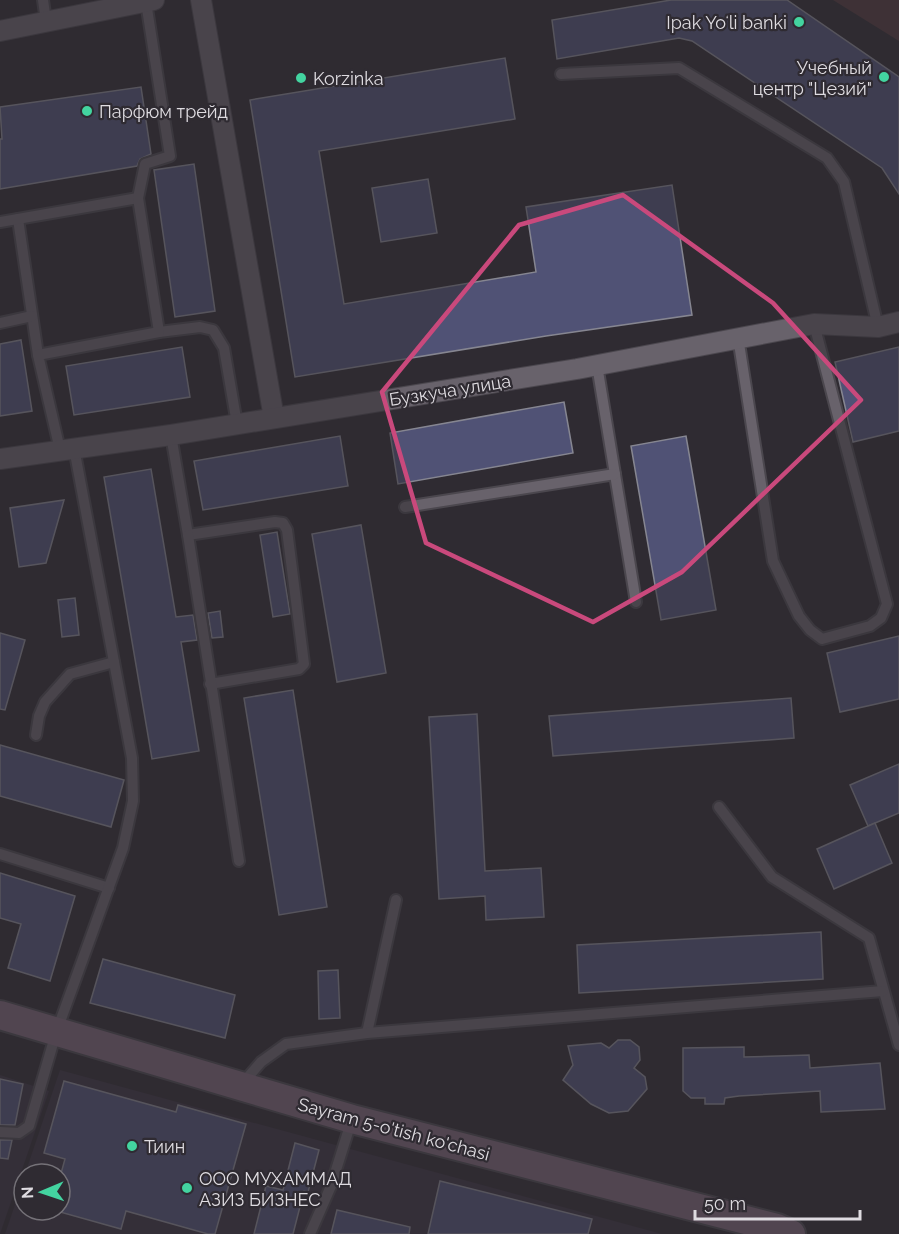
<svg xmlns="http://www.w3.org/2000/svg" width="899" height="1234" font-family="Raleway,sans-serif">
<style>
.built{fill:#3b3340}
.green{fill:#51393c}
.building{fill:#505275;stroke:#868691;stroke-width:1.5}
.lines{fill:none;stroke-linecap:round;stroke-linejoin:round}
.lane-casing{stroke:#4b474e;stroke-width:14}
.street-casing{stroke:#4b474e;stroke-width:22}
.secondary-casing{stroke:#4b474e;stroke-width:32}
.lane{stroke:#68626b;stroke-width:10}
.street{stroke:#68626b;stroke-width:20}
.secondary{stroke:#7b6477;stroke-width:28}
.marked{fill:none;stroke:#c9497c;stroke-width:4.5;stroke-linejoin:round}
.poi-dot{fill:#43d4a0;stroke:#2f2b32;stroke-width:2}
.labels{text-anchor:middle;dominant-baseline:central;stroke-width:4.5;stroke-linejoin:round;paint-order:stroke}
.poi-label{font-size:18px;fill:#dfdce1;stroke:#2f2b32;text-anchor:start}
.street-label{font-size:18px;fill:#dfdce1;stroke:#2f2b32}
</style>
<rect width="100%" height="100%" fill="#2f2b32"/>
<!-- built -->
<g class="built">
<polygon points="60,1070 662,1234 5,1234 24,1178 24,1210 60,1210 60,1174 25,1174"/>
<polygon points="0,1075 49,1091 0,1234"/>
</g>
<!-- green -->
<polygon class="green" points="833,0 899,0 899,41"/>
<!-- building -->
<g class="building">
<polygon points="671,0 787,0 899,77 899,194 882,168 692,41 679,38 557,59 552,20"/>
<polygon points="505,58 515,119 319,151 344,304 536,272 526,207 672,185 692,315 546,336 295,377 250,100"/>
<polygon points="141,87 151,154 140,159 137,166 0,189 0,139 2,139 0,107"/>
<polygon points="194,164 215,311 175,317 154,170"/>
<polygon points="428,179 437,233 381,242 372,188"/>
<polygon points="21,340 32,411 0,416 0,344"/>
<polygon points="182,347 190,397 74,415 66,366"/>
<polygon points="899,347 899,431 853,442 835,362"/>
<polygon points="564,402 573,453 398,484 390,433"/>
<polygon points="340,436 348,486 203,510 194,461"/>
<polygon points="686,436 716,610 661,620 631,446"/>
<polygon points="151,469 176,617 193,615 197,640 181,642 199,751 152,759 104,477"/>
<polygon points="64,500 46,563 19,567 10,508"/>
<polygon points="361,525 386,673 337,682 312,534"/>
<polygon points="277,532 290,614 273,617 260,535"/>
<polygon points="75,598 79,635 62,637 58,600"/>
<polygon points="220,611 223,637 212,638 208,613"/>
<polygon points="0,633 25,640 5,710 0,709"/>
<polygon points="899,636 899,699 840,712 827,653"/>
<polygon points="293,690 327,907 279,915 244,698"/>
<polygon points="791,698 794,738 553,756 549,716"/>
<polygon points="477,714 485,871 541,868 544,917 486,920 485,896 439,899 429,717"/>
<polygon points="0,745 124,780 111,827 0,796"/>
<polygon points="899,764 899,813 868,826 850,785"/>
<polygon points="875,823 892,863 834,889 817,849"/>
<polygon points="0,873 75,896 50,981 8,968 21,924 0,918"/>
<polygon points="821,932 823,979 579,993 577,945"/>
<polygon points="103,959 235,995 225,1038 90,1003"/>
<polygon points="338,970 340,1018 319,1019 318,971"/>
<polygon points="618,1040 630,1040 639,1047 640,1060 634,1068 645,1077 647,1089 628,1111 609,1113 591,1104 563,1080 573,1065 568,1046 601,1043 609,1048"/>
<polygon points="744,1047 744,1057 809,1055 810,1068 880,1063 885,1109 821,1112 820,1091 739,1096 725,1098 724,1104 705,1104 705,1098 691,1098 683,1091 683,1048"/>
<polygon points="0,1079 23,1084 15,1125 0,1125"/>
<polygon points="64,1081 176,1112 178,1105 246,1124 215,1234 208,1234 126,1211 121,1229 60,1212 60,1177 65,1159 44,1153"/>
<polygon points="0,1140 12,1140 8,1159 0,1158"/>
<polygon points="295,1143 319,1150 308,1192 304,1191 293,1234 254,1234 266,1186 283,1190"/>
<polygon points="440,1181 592,1219 588,1234 428,1234"/>
<polygon points="337,1210 410,1227 409,1234 331,1234"/>
</g>
<g class="lines">
<defs>
<g id="lane">
<polyline points="43,0 46,21"/>
<polyline points="561,74 679,68 827,158 844,182 878,327"/>
<polyline points="18,219 38,355"/>
<polyline points="0,222 138,198"/>
<polyline points="0,323 32,316"/>
<polyline points="159,332 200,327 213,330 224,348 237,424"/>
<polyline points="738,337 773,561 799,616 810,630 822,639 870,626 881,618 887,604 814,324"/>
<polyline points="597,365 636,602"/>
<polyline points="171,435 188,535 275,522 283,523 287,530 304,664 299,669 210,684"/>
<polyline points="60,450 38,355 159,332 138,198 145,164 170,156 146,2"/>
<polyline points="405,507 615,474"/>
<polyline points="188,535 239,861"/>
<polyline points="36,735 39,716 45,702 70,674 114,662"/>
<polyline points="719,807 772,877 869,938 899,1045"/>
<polyline points="0,854 109,888"/>
<polyline points="367,1033 396,900"/>
<polyline points="242,1084 261,1062 286,1044 367,1033 883,991"/>
<polyline points="0,1132 19,1133 29,1126 56,1033 123,848 133,801 132,758 74,448"/>
<polyline points="310,1234 331,1186 352,1119"/>
</g>
<g id="street">
<polyline points="201,0 274,418"/>
<polyline points="0,31 154,0"/>
<polyline points="0,459 171,435 577,369 814,324 878,327 899,322"/>
</g>
<polyline id="secondary" points="0,1015 352,1119 777,1228 791,1234"/>
</defs>
<!-- lane casing -->
<use href="#lane" class="lane-casing"/>
<!-- street casing -->
<use href="#street" class="street-casing"/>
<!-- secondary casing -->
<use href="#secondary" class="secondary-casing"/>
<!-- lane -->
<use href="#lane" class="lane"/>
<!-- street -->
<use href="#street" class="street"/>
<!-- secondary -->
<use href="#secondary" class="secondary"/>
</g>
<!-- marked area -->
<path d="M0 0H899V1234H0ZM623 195 773 303 861 400 682 572 593 622 426 543 382 392 519 225Z" fill="#2f2b32" fill-opacity=".55" fill-rule="evenodd"/>
<path class="marked" d="M623 195 773 303 861 400 682 572 593 622 426 543 382 392 519 225Z"/>
<!-- markers -->
<g class="poi-dot">
<circle cx="799" cy="22" r="6"/>
<circle cx="884" cy="77" r="6"/>
<circle cx="301" cy="78" r="6"/>
<circle cx="87" cy="111" r="6"/>
<circle cx="132" cy="1146" r="6"/>
<circle cx="187" cy="1188" r="6"/>
</g>
<g class="labels">
<!-- poi labels -->
<g class="poi-label">
<text x="787" y="22" text-anchor="end">Ipak Yoʻli banki</text>
<text x="872" y="67" text-anchor="end">Учебный<tspan x="872" dy="21">центр "Цезий"</tspan></text>
<text x="313" y="78">Korzinka</text>
<text x="99" y="111">Парфюм трейд</text>
<text x="144" y="1146">Тиин</text>
<text x="199" y="1178">ООО МУХАММАД<tspan x="199" dy="21">АЗИЗ БИЗНЕС</tspan></text>
</g>
<!-- street labels -->
<g class="street-label">
<text transform="translate(450 390) rotate(-9)">Бузкуча улица</text>
<text transform="translate(394 1129) rotate(15)">Sayram 5-o'tish ko'chasi</text>
</g>
</g>
<!-- north arrow -->
<g transform="translate(42 1192) rotate(268)"><circle r="28" fill="#2f2b32" stroke="#757278" stroke-width="1.5"/>
<path d="M0-4.5L10 22L0 15L-10 22Z" fill="#43d4a0"/>
<text y="-9" font-size="16" font-weight="bold" text-anchor="middle" fill="#dfdce1">N</text>
</g>
<!-- scale -->
<path d="M695 1210v9h165v-9" fill="none" stroke="#dfdce1" stroke-width="3"/>
<text x="704" y="1210" font-size="18" fill="#dfdce1" stroke="#2f2b32" stroke-width="4.5" paint-order="stroke">50 m</text>
</svg>
